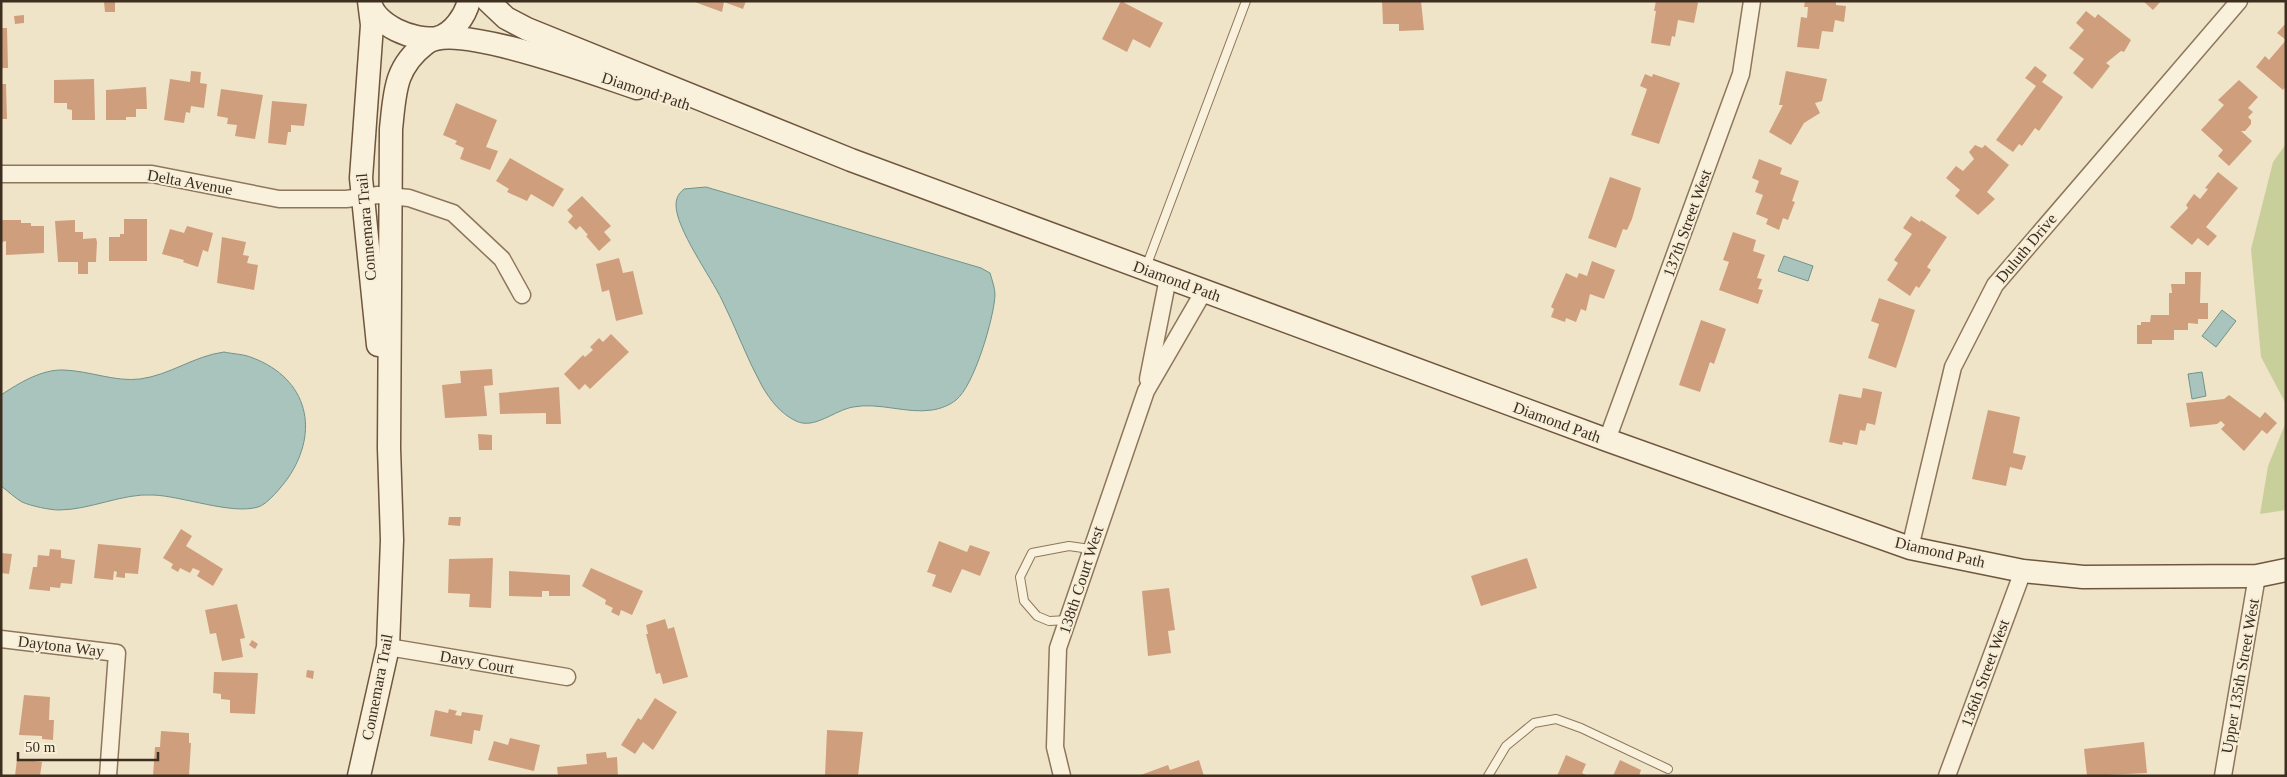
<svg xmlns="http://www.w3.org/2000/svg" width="2287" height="777" font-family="'Times New Roman',serif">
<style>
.green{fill:#c9cf9b}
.water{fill:#a9c4bc;stroke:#6f938a}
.building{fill:#cf9f7d}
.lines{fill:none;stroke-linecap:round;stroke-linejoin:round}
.lane-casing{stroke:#8d765c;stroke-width:10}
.street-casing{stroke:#8d765c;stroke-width:19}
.secondary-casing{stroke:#6f573f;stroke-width:25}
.lane{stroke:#faf1dc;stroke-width:8}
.street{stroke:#faf1dc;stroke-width:16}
.secondary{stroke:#faf1dc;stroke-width:22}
.labels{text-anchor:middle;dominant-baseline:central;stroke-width:4;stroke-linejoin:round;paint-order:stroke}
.street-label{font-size:16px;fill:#3d2e20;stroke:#f7eed8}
</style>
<rect width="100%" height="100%" fill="#f0e4c8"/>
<!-- green -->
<g class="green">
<polygon points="2286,144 2286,404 2261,357 2251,249 2273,162"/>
<polygon points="2286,422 2286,510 2260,514 2268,466"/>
</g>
<!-- water -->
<g class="water">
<path d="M706 187 981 268 990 273C992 280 995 288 995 295 994 318 974 386 956 400 950 405 940 409 932 410 907 414 879 402 853 407 835 410 814 430 796 421 781 414 770 400 762 386 747 359 736 328 722 300 711 277 676 229 676 205 676 198 679 193 684 189Z"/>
<polygon points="1784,256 1813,266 1808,281 1778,271"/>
<polygon points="2222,310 2236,321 2216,347 2202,336"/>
<path d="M224 352C233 354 244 354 253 358 308 379 320 431 288 478 283 485 267 505 258 507 232 515 182 496 153 495 123 493 90 510 59 510 50 510 31 506 22 502 15 498 8 491 1 486V395C19 383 42 369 64 370 90 371 115 382 140 379 170 375 194 356 224 352Z"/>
<polygon points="2202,372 2206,396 2192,399 2188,374"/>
</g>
<!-- building -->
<g class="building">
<polygon points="692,1 746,1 743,9 724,2 722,12"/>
<polygon points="1121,1 1163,23 1150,48 1133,39 1127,52 1102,39"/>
<polygon points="1382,1 1421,1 1424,30 1399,31 1399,24 1383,24"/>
<polygon points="1656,1 1695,1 1698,3 1694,23 1678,20 1675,37 1672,36 1670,46 1651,43 1656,11 1654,11"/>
<polygon points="1805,1 1836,1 1836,5 1846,6 1844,22 1835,20 1833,32 1822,31 1819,49 1797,47 1801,17 1807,18 1808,7 1804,7"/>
<polygon points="2143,1 2161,1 2153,10"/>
<polygon points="104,2 115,2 115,12 105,12"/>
<polygon points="2086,11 2095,18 2098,14 2131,40 2124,52 2121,51 2106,63 2110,66 2092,89 2073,73 2084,59 2069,48 2084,30 2076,23"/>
<polygon points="24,15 24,23 15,24 14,16"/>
<polygon points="2286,23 2286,86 2283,90 2256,67 2265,56 2269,60 2286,40 2277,33"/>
<polygon points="1,28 7,28 8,68 1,68"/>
<polygon points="2035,66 2047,75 2042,82 2063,97 2039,131 2035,128 2022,146 2019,144 2013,152 1996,140 2036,86 2025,78"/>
<polygon points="191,71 201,72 200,83 207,84 204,108 191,106 190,113 186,112 184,123 164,120 170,79 190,82"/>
<polygon points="1786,71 1827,79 1822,101 1815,103 1820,113 1804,123 1791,145 1769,132 1783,105 1779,105"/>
<polygon points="1645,74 1652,77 1653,74 1680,83 1659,144 1631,135 1647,89 1640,86"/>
<polygon points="94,79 95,120 72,120 72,110 67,109 67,103 54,103 54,80"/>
<polygon points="2239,80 2258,97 2248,108 2253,112 2248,117 2251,120 2251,124 2245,131 2241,131 2252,141 2229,166 2218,156 2223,150 2201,130 2224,105 2218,100"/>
<polygon points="1,84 6,84 7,119 1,119"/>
<polygon points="146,87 147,109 136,109 136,117 126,117 126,120 106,120 106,90"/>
<polygon points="221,89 263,95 255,139 235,136 237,125 227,124 228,118 217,116"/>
<polygon points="272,101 307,104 304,126 291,125 291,132 288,132 286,145 268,143"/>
<polygon points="456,103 497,120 486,147 498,151 490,170 460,159 464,148 455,144 457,141 443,135"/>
<polygon points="1975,145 1982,148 1985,145 2009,165 1987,192 1995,199 1978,215 1955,196 1960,190 1946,178 1956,166 1963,171 1974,159 1969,152"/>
<polygon points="510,158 564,189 553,207 531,194 527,201 507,192 509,189 496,181"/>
<polygon points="1759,159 1782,168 1780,174 1799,181 1792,201 1795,202 1788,220 1783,218 1779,230 1766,224 1768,219 1756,214 1763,195 1755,192 1759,181 1752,178"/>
<polygon points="2218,172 2238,188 2206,227 2217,236 2208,246 2198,238 2192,245 2170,227 2188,208 2186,205 2194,194 2200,199 2208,189 2205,188"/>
<polygon points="1610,177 1641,188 1632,219 1627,230 1623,229 1616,248 1588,238"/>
<polygon points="582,196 611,226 604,232 611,240 599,251 586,236 588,235 580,226 576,230 568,222 573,216 567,210"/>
<polygon points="1911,216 1920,222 1921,220 1947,237 1927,267 1931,270 1919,288 1916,286 1910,296 1887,280 1898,263 1894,260 1912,234 1903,228"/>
<polygon points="124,219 147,219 147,261 109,261 109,237 120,237 120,234 124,234"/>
<polygon points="2,220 21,220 21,223 31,223 31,226 44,226 44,253 6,255 6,241 2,242"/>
<polygon points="75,220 75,232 83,232 83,239 96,238 97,242 96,262 88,262 88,274 78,274 78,262 58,262 55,221"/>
<polygon points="187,226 213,233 208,252 203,250 198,267 183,262 184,260 162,254 170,229 184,233"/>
<polygon points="1733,232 1756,240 1753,251 1765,255 1757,278 1762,279 1758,289 1763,290 1758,304 1719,290 1729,262 1723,260"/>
<polygon points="222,237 246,242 243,255 249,256 247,263 258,265 254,290 217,283"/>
<polygon points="619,258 623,273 633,271 643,314 616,321 609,290 602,292 596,264"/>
<polygon points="1592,261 1615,270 1604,299 1590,294 1586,311 1581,309 1576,322 1566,318 1565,322 1551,317 1554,309 1551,307 1566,273 1577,278 1579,273 1587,276"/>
<polygon points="2185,272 2201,272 2200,303 2208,303 2208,319 2198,319 2198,324 2188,323 2188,330 2174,330 2174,340 2152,340 2152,344 2137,344 2137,325 2141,325 2141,322 2150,322 2151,315 2169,315 2169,293 2172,293 2171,284 2185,284"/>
<polygon points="1879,298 1915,310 1896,368 1868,358 1879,324 1871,321"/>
<polygon points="1701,320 1726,329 1714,364 1710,362 1700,392 1679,385"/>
<polygon points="611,334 629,352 590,389 585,384 579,390 564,374 583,355 585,357 593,350 590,347 599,338 603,342"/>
<polygon points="492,369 493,385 484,386 487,416 445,418 442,385 461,383 460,371"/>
<polygon points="559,387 561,424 546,424 546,413 500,414 499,393"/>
<polygon points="1863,388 1882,392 1875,425 1867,423 1865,431 1860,430 1857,445 1843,442 1842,445 1829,442 1839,394 1861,398"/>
<polygon points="2229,395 2260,418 2265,412 2277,423 2267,434 2262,430 2244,451 2221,429 2225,425 2221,421 2217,424 2190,427 2186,403 2224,399"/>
<polygon points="1988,410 2020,417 2013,453 2026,456 2022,470 2010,467 2006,486 1972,479"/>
<polygon points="478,434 492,435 492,450 479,450"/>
<polygon points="449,517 461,517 460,526 448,525"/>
<polygon points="181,529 192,536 186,546 223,569 213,586 197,576 200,571 193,568 190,573 180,568 178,572 171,568 173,564 163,558"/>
<polygon points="939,541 967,552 970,545 990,552 980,576 962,569 951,593 932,586 936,575 927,572"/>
<polygon points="98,544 141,548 138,574 125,573 125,578 116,577 117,572 114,571 113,580 94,578"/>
<polygon points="50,549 61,550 61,558 75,560 72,584 61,583 60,588 50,587 50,591 29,589 33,567 37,567 38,555 49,556"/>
<polygon points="1,553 12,554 9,574 1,573"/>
<polygon points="493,558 491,608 469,607 470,594 448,593 449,559"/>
<polygon points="1527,558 1537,588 1481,606 1471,576"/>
<polygon points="591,568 643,591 632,615 621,610 619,616 611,612 613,608 605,604 606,600 582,586"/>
<polygon points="509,571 570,575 570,596 549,596 549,591 542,591 542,597 509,596"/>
<polygon points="1169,588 1175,630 1168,631 1171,653 1148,656 1142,591"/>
<polygon points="237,604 245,638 240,639 243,657 222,661 216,633 210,634 205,610"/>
<polygon points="665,619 668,629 674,627 688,677 663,684 660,673 656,674 646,634 648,634 646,625"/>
<polygon points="252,640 258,644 255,649 249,645"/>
<polygon points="307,670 314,671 313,679 306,677"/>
<polygon points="214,672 258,673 255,714 230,713 230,700 221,699 221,694 213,693"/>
<polygon points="24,695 50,697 49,720 54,720 53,740 42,739 42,736 19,735"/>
<polygon points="655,698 677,712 653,750 643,742 635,754 621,745 638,718 641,720"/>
<polygon points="449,709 457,711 455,715 461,716 462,712 483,715 480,731 474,730 472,744 430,736 435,710 448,713"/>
<polygon points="827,730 863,732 858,776 825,776"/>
<polygon points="161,731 189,733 189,743 191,743 189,776 153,776 155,747 160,747"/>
<polygon points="510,738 540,745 534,771 488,760 494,741 508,745"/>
<polygon points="2144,742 2147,773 2087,776 2084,749"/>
<polygon points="606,752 607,758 617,757 618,776 558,776 557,767 587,764 586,754"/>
<polygon points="1566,755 1586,764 1582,773 1588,776 1557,776"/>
<polygon points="17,759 42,762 40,776 15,776"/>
<polygon points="1199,760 1204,776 1138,776 1168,765 1170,770"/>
<polygon points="1620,760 1641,770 1639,776 1613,776"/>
</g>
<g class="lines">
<defs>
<g id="lane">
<polyline points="1146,267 1246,1"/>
<polyline points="1068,620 1049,621 1037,616 1024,601 1020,577 1032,553 1069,546 1090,549"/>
<polyline points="1488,776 1506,746 1534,723 1556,719 1581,728 1668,769"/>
</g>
<g id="street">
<polyline points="1,174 152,174 279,199 346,199 378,195 409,198 453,213 502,259 522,295"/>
<polyline points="1148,379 1168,278"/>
<polyline points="1607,440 1741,74 1752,1"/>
<polyline points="1910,548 1953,367 1995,285 2239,1"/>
<polyline points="1,639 117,653 108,776"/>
<polyline points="388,647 567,677"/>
<polyline points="1062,776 1055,747 1058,648 1146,391 1204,291"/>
<polyline points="1947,776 2023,571"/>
<polyline points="2223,776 2257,576"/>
</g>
<g id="secondary">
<polyline points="369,1 372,25 361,178 378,345"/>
<path d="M370 1C373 25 415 42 437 38 453 34 465 16 469 1"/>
<polyline points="488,1 506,18 527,29 851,160 1607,440 1910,548 2023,571 2083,577 2257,576 2286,570"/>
<path d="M359 776 388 647 392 540 389 448 391 129C395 93 394 68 425 44 454 20 600 76 637 88"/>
</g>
</defs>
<!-- lane casing -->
<use href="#lane" class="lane-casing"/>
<!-- street casing -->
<use href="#street" class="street-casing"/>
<!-- secondary casing -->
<use href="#secondary" class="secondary-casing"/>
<!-- lane -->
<use href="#lane" class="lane"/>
<!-- street -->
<use href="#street" class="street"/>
<!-- secondary -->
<use href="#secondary" class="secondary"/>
</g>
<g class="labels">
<!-- street labels -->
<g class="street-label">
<text transform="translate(646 91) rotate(18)">Diamond Path</text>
<text transform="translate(190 182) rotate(10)">Delta Avenue</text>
<text transform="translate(1687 223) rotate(-70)">137th Street West</text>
<text transform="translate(366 227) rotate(-95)">Connemara Trail</text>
<text transform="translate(2026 248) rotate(-50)">Duluth Drive</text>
<text transform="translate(1177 281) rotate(20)">Diamond Path</text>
<text transform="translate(1557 422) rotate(20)">Diamond Path</text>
<text transform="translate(1940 552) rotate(13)">Diamond Path</text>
<text transform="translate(1081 580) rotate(-72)">138th Court West</text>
<text transform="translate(61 646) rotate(7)">Daytona Way</text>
<text transform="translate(477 662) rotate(10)">Davy Court</text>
<text transform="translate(1985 673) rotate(-70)">136th Street West</text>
<text transform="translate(2240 676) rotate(-80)">Upper 135th Street West</text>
<text transform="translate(377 687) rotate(-79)">Connemara Trail</text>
</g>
</g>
<!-- border -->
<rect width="2287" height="777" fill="none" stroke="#3d2e20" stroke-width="5"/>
<!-- scale -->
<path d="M18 752v8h140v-8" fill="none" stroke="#3d2e20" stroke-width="2.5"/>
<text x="25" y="752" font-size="15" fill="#3d2e20" stroke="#f7eed8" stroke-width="4" paint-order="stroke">50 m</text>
</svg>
